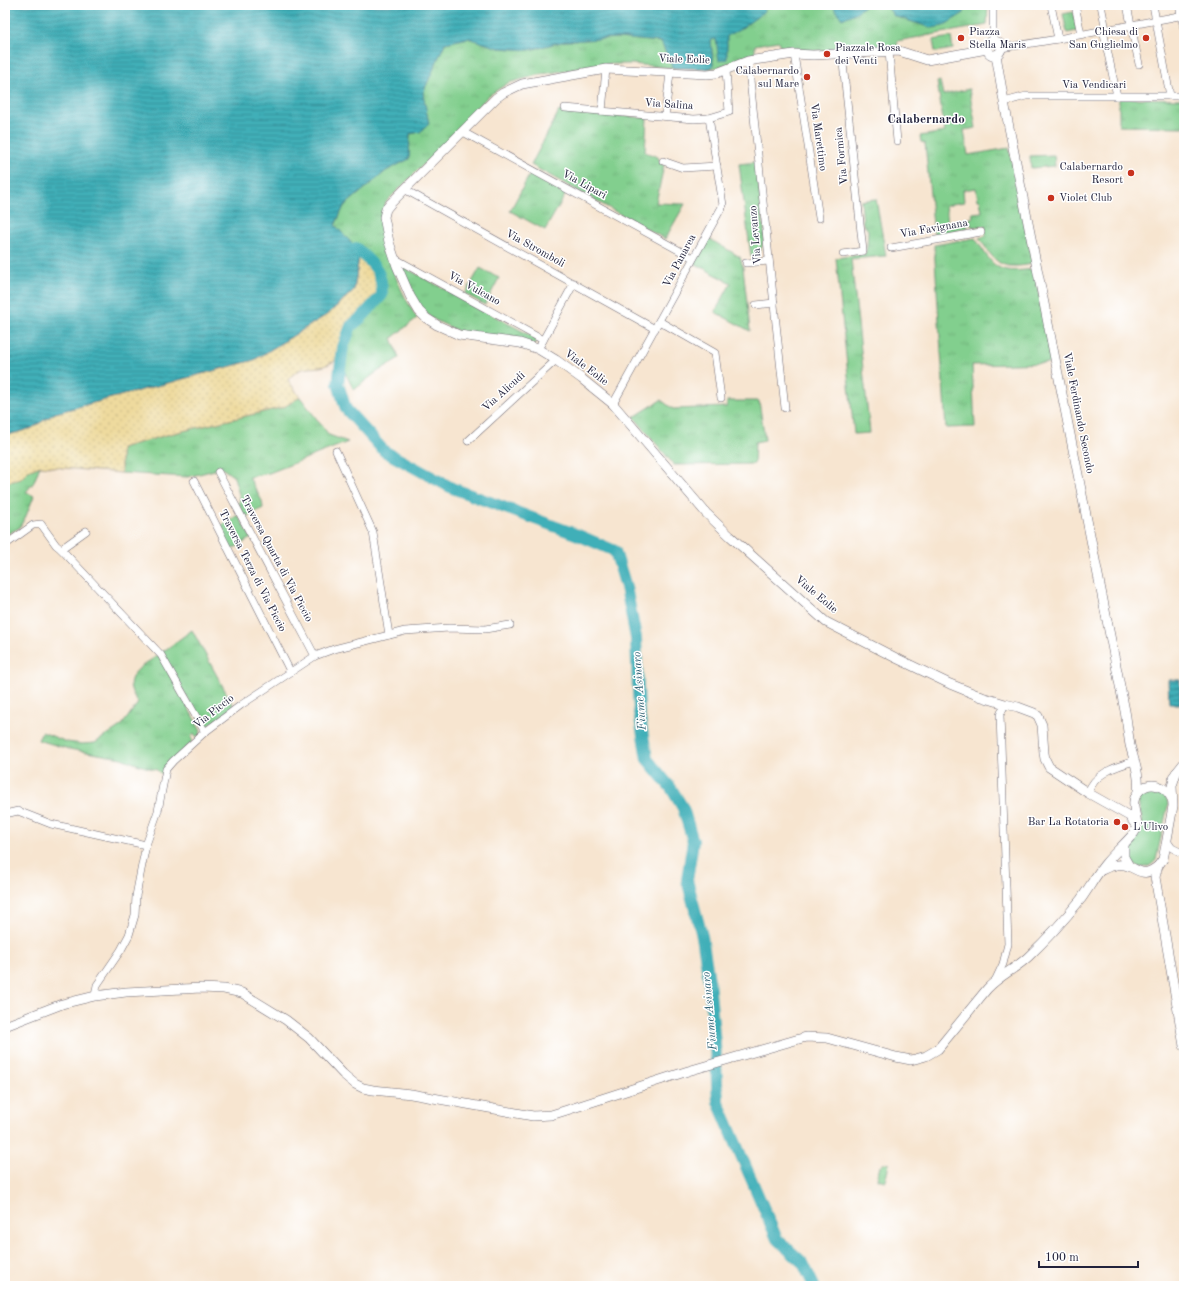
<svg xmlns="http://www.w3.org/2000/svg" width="1189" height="1291" font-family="'Old Standard TT',serif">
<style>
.grass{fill:url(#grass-tufts);stroke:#527864}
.sand{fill:url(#sand-dots);stroke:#887e6c}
.green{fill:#82cf8e;stroke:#527864}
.water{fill:url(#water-rules);stroke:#30687a}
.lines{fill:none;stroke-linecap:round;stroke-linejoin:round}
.river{stroke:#3fafb8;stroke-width:12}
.minor-casing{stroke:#6d666f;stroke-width:8}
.tertiary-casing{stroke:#6d666f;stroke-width:10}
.minor{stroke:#fff;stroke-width:7}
.tertiary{stroke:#fff;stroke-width:9}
.poi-dot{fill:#c8321e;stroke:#fff;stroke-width:1.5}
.labels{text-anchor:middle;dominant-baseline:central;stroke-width:3;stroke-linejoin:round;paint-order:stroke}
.poi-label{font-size:11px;fill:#22223b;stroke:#fff;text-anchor:start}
.street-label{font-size:11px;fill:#22223b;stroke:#fff}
.water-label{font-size:12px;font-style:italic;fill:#2f6173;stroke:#fff}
.quarter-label{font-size:13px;font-weight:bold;fill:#22223b;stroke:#fff}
</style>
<defs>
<pattern id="grass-tufts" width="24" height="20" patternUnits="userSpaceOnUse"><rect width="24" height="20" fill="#82cf8e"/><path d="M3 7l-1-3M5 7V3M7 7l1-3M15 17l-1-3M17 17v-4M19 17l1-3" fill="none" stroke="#70b17b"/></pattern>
<pattern id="sand-dots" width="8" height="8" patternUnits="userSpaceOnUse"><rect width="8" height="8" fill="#eeda9e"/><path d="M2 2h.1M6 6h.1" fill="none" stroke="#ccbb89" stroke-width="1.8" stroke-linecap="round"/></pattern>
<pattern id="water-rules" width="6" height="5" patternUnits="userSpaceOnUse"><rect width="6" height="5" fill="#3fafb8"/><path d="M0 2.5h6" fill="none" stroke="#348e97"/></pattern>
</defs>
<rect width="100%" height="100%" fill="#fff"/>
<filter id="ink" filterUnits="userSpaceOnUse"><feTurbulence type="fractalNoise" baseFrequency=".025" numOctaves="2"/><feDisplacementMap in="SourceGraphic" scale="8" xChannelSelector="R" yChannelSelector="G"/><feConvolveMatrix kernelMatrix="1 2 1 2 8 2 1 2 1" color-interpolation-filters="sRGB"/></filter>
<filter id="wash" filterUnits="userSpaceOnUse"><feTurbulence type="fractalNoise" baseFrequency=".012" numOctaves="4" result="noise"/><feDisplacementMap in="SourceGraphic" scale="16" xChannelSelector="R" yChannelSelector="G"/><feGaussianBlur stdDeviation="0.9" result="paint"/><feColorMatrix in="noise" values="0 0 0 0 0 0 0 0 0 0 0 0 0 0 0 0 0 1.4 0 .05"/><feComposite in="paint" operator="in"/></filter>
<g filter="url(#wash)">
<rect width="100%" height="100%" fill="#f7e5d0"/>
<!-- grass -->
<g class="grass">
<path d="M762 5H832L837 10 864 7V5H886L894 16 932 28 964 13 966 5H988L987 25 897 41 898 46 832 51 802 50 780 46 778 41 755 45V53L719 67 708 69 713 65 711 40C734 37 747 23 765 11Z"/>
<polygon points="1073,12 1077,31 1067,33 1063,14"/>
<path d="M468 38 499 48 529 50 565 41 618 38 661 42 673 68 632 64H608L542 74 508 83 488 96 437 151 387 201C381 209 383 215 383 225 386 259 399 289 417 318L392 338 399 358 374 374 354 390 338 359 342 337 352 320 371 305 379 290 378 280 373 270 359 257 356 248 335 226 344 206 386 171 409 159 410 134 420 132 429 124 422 93 445 43Z"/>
<path d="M940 81 943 95 969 89 976 128 964 130 968 155 1009 148 1033 264C999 270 997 264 979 238L986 236 985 226 972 227 969 218H973L972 213 982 212 980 200H978L976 188 963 190 964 202 946 205 948 224 966 222 968 228 934 235 925 143 921 142 920 136 945 132 937 82Z"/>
<polygon points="1119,98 1184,99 1184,127 1119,126"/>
<polygon points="559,111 647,118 645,152 658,157 661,164 664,165 656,203 685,204 665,239 531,165"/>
<path d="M756 162 765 235C763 245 762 253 751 257L739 164Z"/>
<polygon points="531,172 567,192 545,230 510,211"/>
<polygon points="876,199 886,256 851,259 870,433 854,434 836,258 865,254 867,247 868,230 863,224 861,201"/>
<polygon points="708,238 740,257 743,267 750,331 715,312 731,283 694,263"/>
<path d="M975 238C995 268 995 274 1034 269L1052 363 972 365 975 427 946 428 934 245Z"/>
<polygon points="400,265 535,338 537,342 534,344 462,333 431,318 418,304"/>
<polygon points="480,268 499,278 485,305 465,294"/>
<polygon points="300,397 329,435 348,442 269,473 249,477 262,501 263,508 244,518 239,504 240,498 234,477 222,468 188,477 121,473 121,448 170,434 284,407"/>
<polygon points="661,400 673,409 727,407 727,401 759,401 765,440 755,442 754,464 674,465 634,417"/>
<polygon points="40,466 34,482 26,492 34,496 26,516 19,528 5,535 5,483 21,479 28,471"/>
<polygon points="238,515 251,538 231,550 219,527"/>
<polygon points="192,630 234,707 207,727 203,725 161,653"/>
<path d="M159 655 201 731 200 734 197 737 194 734 191 737 193 741 163 772 161 774 157 770 142 766 121 758 69 749 38 740 42 732 67 742 82 744 95 743 122 725 138 703C136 699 132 694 131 689 126 673 148 662 159 655Z"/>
</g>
<!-- sand -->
<path class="sand" d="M359 257 373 270 378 280 379 290 371 305 352 320 346 329 342 337 338 359C333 362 326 366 320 367 305 369 299 366 288 380L300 397 284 407 170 434 121 448V473L40 466 28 471 21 479 5 483V436L32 428 55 413 254 360 328 314 354 290Z"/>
<!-- green -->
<g class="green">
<polygon points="951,37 953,49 935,52 933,40"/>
<polygon points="1054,155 1055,166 1031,168 1030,156"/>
<path d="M1153 790C1162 791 1168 796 1168 805L1156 860C1145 875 1124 865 1129 849 1131 840 1140 837 1142 828 1145 813 1127 796 1153 790Z"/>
<polygon points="883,1163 889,1164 885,1181 877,1179 880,1166"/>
</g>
<!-- water -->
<g class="water">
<polygon points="5,5 762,5 765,11 739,30 727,36 727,59 719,61 716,39 711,40 713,66 708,69 673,68 661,42 618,38 565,41 529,50 499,48 468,38 445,43 423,93 429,124 420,132 410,134 409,159 386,171 344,206 335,225 356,248 359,257 354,290 328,314 254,360 55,413 32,428 5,436"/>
<polygon points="832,5 864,5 865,6 855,13 842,19"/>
<polygon points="886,5 966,5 964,13 943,26 932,28 894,16"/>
<polygon points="1168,680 1180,680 1180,704 1169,704"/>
</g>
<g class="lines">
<!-- river -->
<path class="river" d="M356 248C374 266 382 269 382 295L362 317 351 326 343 347 338 384 346 409 384 451 452 488 578 535 615 551 626 587 636 638 639 712 647 759 671 788 683 808 693 841 687 880 702 936 709 981 715 1044 718 1102 777 1239 803 1263 814 1286"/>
</g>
</g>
<g filter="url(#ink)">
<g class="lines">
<defs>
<g id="minor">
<polyline points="993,5 993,41"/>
<polyline points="1051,5 1058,39"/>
<polyline points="1075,5 1081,34"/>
<polyline points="1101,5 1106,30"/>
<polyline points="1127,5 1139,64"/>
<polyline points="1153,5 1170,96"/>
<polyline points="1179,5 1184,29"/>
<polyline points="1103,30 1117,96"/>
<polyline points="1001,48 1058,39 1184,15"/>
<polyline points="889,52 897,141"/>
<polyline points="794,54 819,218"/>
<polyline points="842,54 863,251 843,254"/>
<polyline points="748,61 785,408"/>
<polyline points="1004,102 1026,96 1184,96"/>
<polyline points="565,108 694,119 709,118 729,112 726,70"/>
<polyline points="602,111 606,69"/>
<polyline points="665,116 670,73"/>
<polyline points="463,132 693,258"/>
<polyline points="663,161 683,168 717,166"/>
<polyline points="404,189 655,329"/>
<polyline points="891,248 981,232"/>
<polyline points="394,258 543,340"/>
<polyline points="746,263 769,261"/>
<polyline points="756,305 774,303"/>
<polyline points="659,321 715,353 721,398"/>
<polyline points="541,344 574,283"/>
<polyline points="613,404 723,205 709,118"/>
<polyline points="468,441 556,360"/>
<polyline points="336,451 373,532 389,635"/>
<polyline points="218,472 315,656"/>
<polyline points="194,481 290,671"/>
<polyline points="86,531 61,549 161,655 205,732"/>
<polyline points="5,545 33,525 41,524 56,545 61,549"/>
<path d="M1088 793C1094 773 1117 766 1135 761"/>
<polyline points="5,814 18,811 51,824 146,845"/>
<polyline points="1167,841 1172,848 1184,854"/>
<polyline points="995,981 1003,964 1008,944 1000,715 1005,704"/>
<polyline points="95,996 97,985 121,950 129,935 135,915 136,896 141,870 146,845 158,811 166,769 173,761 205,732 241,705 315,656 334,649 405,631 449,628 485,629 510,625"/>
</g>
<g id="tertiary">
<circle cx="994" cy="48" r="7"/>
<polyline points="987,49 927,60 899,51 813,55 794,54 748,61 717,73 707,74 606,69 522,84 503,93 496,98 391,203 386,209 384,217 389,242 397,266 410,296 419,311 426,318 437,325 459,335 520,343 538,349 556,360 582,379 613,404 706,513 730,536 826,622 896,658 950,684 982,697 1005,704 1018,707 1034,713 1038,716 1042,725 1044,753 1045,759 1049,767 1088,793 1129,816 1136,825"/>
<path d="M996 55 1004 102 1125 711C1127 722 1128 734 1130 745 1134 761 1140 775 1138 792"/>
<polyline points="1176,773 1172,786 1173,806 1166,845 1163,859 1158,866 1155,877 1184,1046"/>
<polyline points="1173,777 1184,763"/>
<polyline points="1124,845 1124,857 1129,866"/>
<path d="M1102 870C1110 866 1119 863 1128 866 1142 872 1144 877 1158 866"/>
<path d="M5 1026 62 1004 95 996 126 992 201 988 224 989 242 993 286 1020 309 1038 343 1074 355 1084 363 1088 373 1090 411 1094 533 1116 551 1115 564 1111 688 1071 806 1037 827 1038 896 1057 911 1060 919 1058 926 1056 938 1049 987 989C999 976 1015 969 1028 957 1047 939 1065 919 1081 899 1089 888 1096 875 1105 864 1114 853 1125 844 1134 833 1143 819 1125 805 1140 790 1151 780 1166 786 1172 799"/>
</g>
</defs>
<!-- minor casing -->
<use href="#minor" class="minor-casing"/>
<!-- tertiary casing -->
<use href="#tertiary" class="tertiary-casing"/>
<!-- minor -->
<use href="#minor" class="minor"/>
<!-- tertiary -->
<use href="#tertiary" class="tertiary"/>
</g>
</g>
<!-- markers -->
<g class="poi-dot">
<circle cx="961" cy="38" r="4"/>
<circle cx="1146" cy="38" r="4"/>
<circle cx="827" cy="54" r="4"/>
<circle cx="807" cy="77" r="4"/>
<circle cx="1131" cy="173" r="4"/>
<circle cx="1051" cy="198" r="4"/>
<circle cx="1117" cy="822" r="4"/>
<circle cx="1125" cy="827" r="4"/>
</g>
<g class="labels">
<!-- poi labels -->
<g class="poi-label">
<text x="969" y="32">Piazza<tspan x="969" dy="13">Stella Maris</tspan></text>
<text x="1138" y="32" text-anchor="end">Chiesa di<tspan x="1138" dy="13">San Guglielmo</tspan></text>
<text x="835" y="48">Piazzale Rosa<tspan x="835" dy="13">dei Venti</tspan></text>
<text x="799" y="71" text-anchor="end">Calabernardo<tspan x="799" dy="13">sul Mare</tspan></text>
<text x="1123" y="167" text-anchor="end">Calabernardo<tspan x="1123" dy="13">Resort</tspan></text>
<text x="1059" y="198">Violet Club</text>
<text x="1109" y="822" text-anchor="end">Bar La Rotatoria</text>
<text x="1133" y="827">L'Ulivo</text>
</g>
<!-- street labels -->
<g class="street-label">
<text transform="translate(684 60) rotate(2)">Viale Eolie</text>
<text x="1094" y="85">Via Vendicari</text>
<text transform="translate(669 105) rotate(4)">Via Salina</text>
<text transform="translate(818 137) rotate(82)">Via Marettimo</text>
<text transform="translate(842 156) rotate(-96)">Via Formica</text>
<text transform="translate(584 185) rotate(29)">Via Lipari</text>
<text transform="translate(934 229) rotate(-10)">Via Favignana</text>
<text transform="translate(756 235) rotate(-95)">Via Levanzo</text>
<text transform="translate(535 249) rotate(29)">Via Stromboli</text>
<text transform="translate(680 261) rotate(-62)">Via Panarea</text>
<text transform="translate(474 289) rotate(29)">Via Vulcano</text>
<text transform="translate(586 368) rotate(37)">Viale Eolie</text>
<text transform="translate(504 392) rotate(-42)">Via Alicudi</text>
<text transform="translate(1078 413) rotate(79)">Viale Ferdinando Secondo</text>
<text transform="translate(276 559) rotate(62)">Traversa Quarta di Via Piccio</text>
<text transform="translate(252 571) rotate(63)">Traversa Terza di Via Piccio</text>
<text transform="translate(816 595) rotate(40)">Viale Eolie</text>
<text transform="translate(214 712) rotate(-38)">Via Piccio</text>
</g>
<!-- water labels -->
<g class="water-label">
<text transform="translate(640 691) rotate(-94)">Fiume Asinaro</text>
<text transform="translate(710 1011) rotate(-95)">Fiume Asinaro</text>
</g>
<!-- quarter labels -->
<g class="quarter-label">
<text x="926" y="119">Calabernardo</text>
</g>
</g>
<!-- margin -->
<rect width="1189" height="1291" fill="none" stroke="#fff" stroke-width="20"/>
<!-- scale -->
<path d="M1039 1261v6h99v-6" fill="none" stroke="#22223b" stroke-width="2"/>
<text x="1045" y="1261" font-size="12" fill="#22223b" stroke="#ffffff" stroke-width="3" paint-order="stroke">100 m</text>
</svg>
